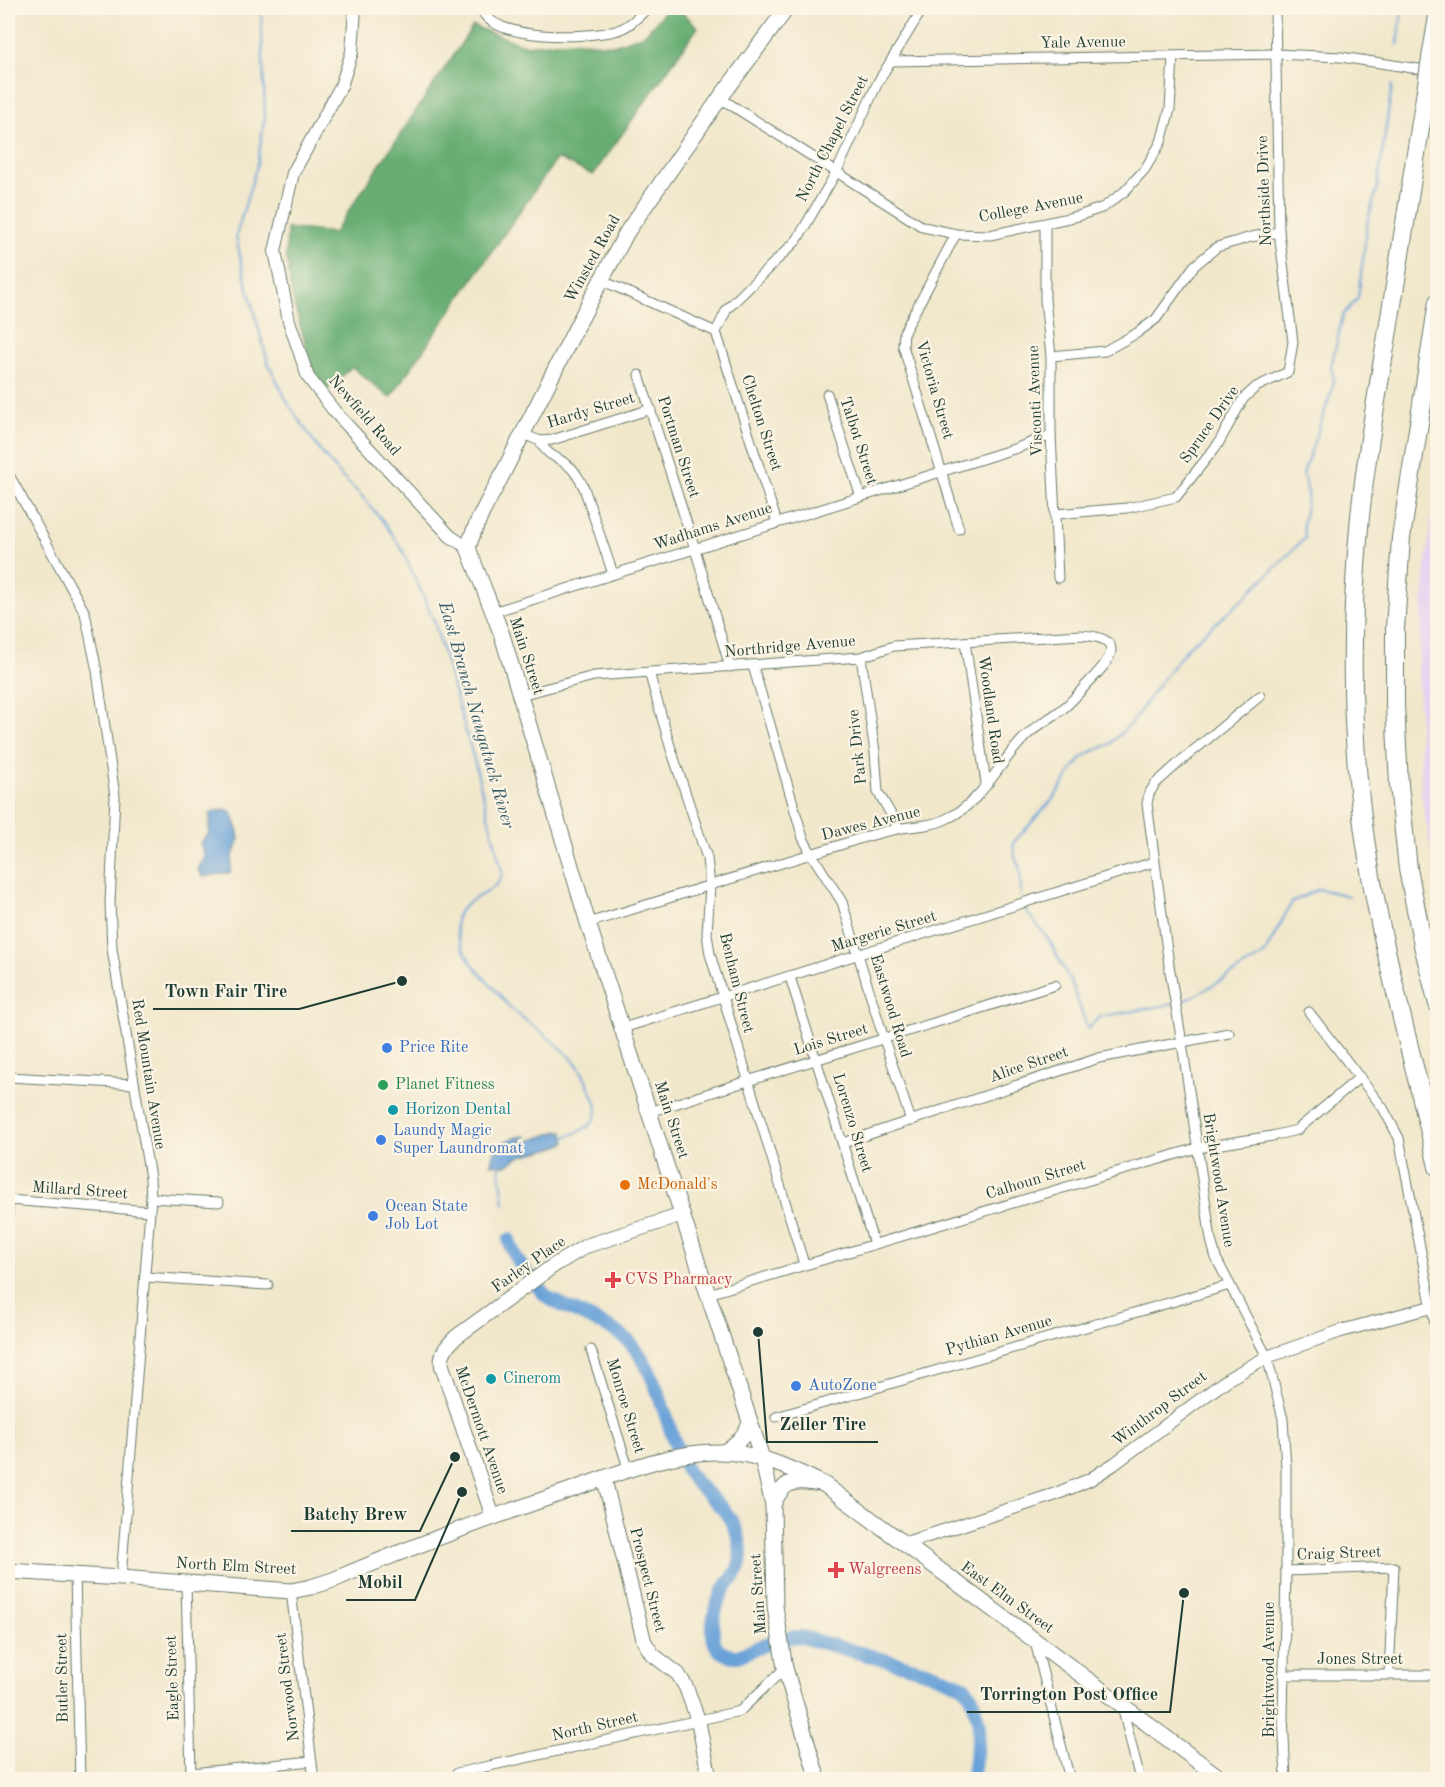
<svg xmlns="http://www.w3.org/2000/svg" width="1445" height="1787" font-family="'Old Standard TT',serif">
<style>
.built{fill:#e5d3f1}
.forest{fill:#68ae73;stroke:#447654;stroke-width:1.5}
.water{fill:#69a2d8;stroke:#447086;stroke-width:1.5}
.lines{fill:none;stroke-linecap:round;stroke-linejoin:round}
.stream{stroke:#69a2d8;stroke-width:2}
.river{stroke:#69a2d8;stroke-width:14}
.minor-casing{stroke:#687969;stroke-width:11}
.tertiary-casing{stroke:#687969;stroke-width:14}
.secondary-casing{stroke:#687969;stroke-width:16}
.primary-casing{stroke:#687969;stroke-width:17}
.motorway-casing{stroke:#687969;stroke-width:20}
.minor{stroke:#fff;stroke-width:9}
.tertiary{stroke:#fff;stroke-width:12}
.secondary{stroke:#fff;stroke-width:14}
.primary{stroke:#fff;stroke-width:15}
.motorway{stroke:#fff;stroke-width:18}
.motorway-bridge-casing{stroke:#687969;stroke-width:20;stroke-linecap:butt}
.motorway-bridge{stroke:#fff;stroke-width:18}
.shop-dot{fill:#3f7fe0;stroke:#fcf5e5;stroke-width:2}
.leisure-dot{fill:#2e9e5b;stroke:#fcf5e5;stroke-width:2}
.culture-dot{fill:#0f9aa8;stroke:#fcf5e5;stroke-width:2}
.food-dot{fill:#e8710a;stroke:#fcf5e5;stroke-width:2}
.health-dot{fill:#e0444e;stroke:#fcf5e5;stroke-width:2}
.labels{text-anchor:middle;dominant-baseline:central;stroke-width:4.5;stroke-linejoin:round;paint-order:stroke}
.street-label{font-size:16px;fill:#1f3d34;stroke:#fcf5e5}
.shop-label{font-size:16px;fill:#366cbe;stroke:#fcf5e5;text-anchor:start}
.leisure-label{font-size:16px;fill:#27864d;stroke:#fcf5e5;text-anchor:start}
.culture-label{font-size:16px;fill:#0d838f;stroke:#fcf5e5;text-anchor:start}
.food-label{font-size:16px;fill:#c56008;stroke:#fcf5e5;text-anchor:start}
.health-label{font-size:16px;fill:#be3a42;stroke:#fcf5e5;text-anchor:start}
.water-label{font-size:18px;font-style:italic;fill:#355b65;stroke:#fcf5e5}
.leader{fill:none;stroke:#1f3d34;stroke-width:2}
.callout-dot{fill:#1f3d34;stroke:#fcf5e5;stroke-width:2}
.callout-label{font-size:18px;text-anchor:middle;font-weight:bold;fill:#1f3d34;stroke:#fcf5e5;stroke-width:4.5;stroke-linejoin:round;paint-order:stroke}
</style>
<rect width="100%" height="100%" fill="#fcf5e5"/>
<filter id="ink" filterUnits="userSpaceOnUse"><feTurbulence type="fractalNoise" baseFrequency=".0167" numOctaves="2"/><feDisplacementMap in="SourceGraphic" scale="12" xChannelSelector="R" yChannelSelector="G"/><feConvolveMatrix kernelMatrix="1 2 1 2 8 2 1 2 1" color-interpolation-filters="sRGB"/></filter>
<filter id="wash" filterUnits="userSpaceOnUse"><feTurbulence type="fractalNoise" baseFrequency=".008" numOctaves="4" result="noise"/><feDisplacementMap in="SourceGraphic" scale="24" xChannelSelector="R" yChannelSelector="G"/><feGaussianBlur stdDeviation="1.35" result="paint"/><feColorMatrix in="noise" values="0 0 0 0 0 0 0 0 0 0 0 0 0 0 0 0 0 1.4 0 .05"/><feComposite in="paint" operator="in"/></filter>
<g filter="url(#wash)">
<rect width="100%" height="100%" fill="#f1e8cc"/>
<!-- built -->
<polygon class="built" points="1437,467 1437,881 1421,793 1418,668 1425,576"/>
<!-- forest -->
<polygon class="forest" points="668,8 677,8 698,27 593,175 557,158 390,398 352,367 328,389 314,375 292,296 286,257 287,228 334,233 473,26 524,45 573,41 613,45 644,35"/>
<!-- water -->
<g class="water">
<path d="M229 810 232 813 237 827 239 840 232 858 231 872 203 877 198 870C204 855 207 860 200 843L209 834 210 813 215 811Z"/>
<path d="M559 1131H563L566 1142C552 1151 534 1151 519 1157 514 1159 510 1164 506 1165 502 1166 495 1164 491 1164 493 1145 508 1137 526 1136V1138L519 1141 520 1144C534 1140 546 1135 559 1131Z"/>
</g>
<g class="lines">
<!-- stream -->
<g class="stream">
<path d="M261 8 265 116 257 165 236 236 242 266 268 363 289 405 321 452 342 477 359 493 383 521 402 549 434 621 474 760 502 871C503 897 453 894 456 927 458 951 481 975 497 992 502 997 506 1004 512 1009 532 1027 557 1041 575 1062 582 1070 586 1080 590 1089 596 1101 601 1112 592 1123 586 1130 572 1134 564 1138"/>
<polyline points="1398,45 1402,8"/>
<polyline points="1021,897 1020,869 1015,857 1013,843 1054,798 1075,766 1082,758 1091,752 1110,744 1133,721 1156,688 1187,648 1242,600 1305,538 1303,524 1308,493 1303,474 1332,390 1334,379 1331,367 1343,315 1358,298 1368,219 1377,190 1392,85"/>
<polyline points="1026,911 1049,940 1071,982 1088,1029 1099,1017 1173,1004"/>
<polyline points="1437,911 1438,911"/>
<polyline points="1179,1003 1198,994 1264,955 1292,902 1319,889 1349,896"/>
<polyline points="499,1163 504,1204"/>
</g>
<!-- river -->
<path class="river" d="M509 1240C514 1258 522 1268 534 1282 538 1287 542 1292 546 1296 556 1304 582 1314 595 1321 608 1327 623 1334 633 1346 662 1380 666 1432 687 1471 694 1484 716 1500 727 1514 737 1529 744 1548 739 1566 736 1576 727 1583 722 1593 712 1613 702 1658 738 1656 759 1648 778 1636 802 1637L929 1672 964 1686 972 1697 979 1724 978 1740 972 1780"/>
</g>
</g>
<g filter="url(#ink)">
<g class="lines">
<defs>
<g id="minor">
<path d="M481 8C492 42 586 38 615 31 628 28 638 17 648 8"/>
<polyline points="892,61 1276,54 1341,57 1432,71"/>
<polyline points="720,98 923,227 956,234 990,235 1078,216 1104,207 1125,191 1145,169 1161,142 1170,109 1173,57"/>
<polyline points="1045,224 1045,300 1051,356 1051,435 1058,578"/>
<polyline points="956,234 904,332 903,346 959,529"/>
<polyline points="601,280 716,332"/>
<polyline points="716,332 727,309 797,240 837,171 878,82 923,8"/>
<polyline points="716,332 777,523"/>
<polyline points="1051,356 1105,351 1137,333 1156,319 1194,266 1217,247 1251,237 1279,232"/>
<polyline points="639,375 695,549 730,667"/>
<polyline points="827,394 861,497"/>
<path d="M523 434 540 441C545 455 560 458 570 467 577 473 580 480 584 488L613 574"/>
<polyline points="540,441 552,440 651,409"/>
<polyline points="8,473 85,613 97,671 115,796 110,903 112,949 150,1178 151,1198 121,1578"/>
<polyline points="1056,514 1127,508 1176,497 1218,444 1243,399 1256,387 1288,372 1293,342 1279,232 1275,8"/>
<polyline points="493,612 1017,448 1051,435"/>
<polyline points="965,642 986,783"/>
<polyline points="861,657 875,752 878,792 899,828"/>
<polyline points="753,666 803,838 812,855 842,902 884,1039 911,1121"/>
<polyline points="649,672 670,746 707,858 710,886 707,934 710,954 804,1264"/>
<path d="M520 695 594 676 861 657 894 646 1081 635C1132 638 1107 664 1086 685 1078 694 1070 704 1060 711 1048 720 1034 727 1024 738 998 764 981 804 946 819 933 826 916 826 902 828 881 832 860 838 840 845 756 871 672 897 588 923"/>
<polyline points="1260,696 1182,760 1155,784 1149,794 1147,804 1169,965 1182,1043 1211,1240 1216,1258 1267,1357 1283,1419 1286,1468 1286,1571 1283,1715 1286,1780"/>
<polyline points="790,977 874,1244"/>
<polyline points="1309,1012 1383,1108 1399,1138 1438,1340"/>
<polyline points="623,1028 1154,862"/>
<polyline points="8,1077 134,1084"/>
<polyline points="649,1112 1055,985"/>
<polyline points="843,1143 1099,1058 1229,1033"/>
<polyline points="151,1198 219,1202"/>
<polyline points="8,1200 150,1211"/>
<polyline points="8,1214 8,1201"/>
<polyline points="145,1277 268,1285"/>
<polyline points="708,1294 1197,1148 1272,1136 1297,1130 1360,1077"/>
<polyline points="591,1350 629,1471"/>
<polyline points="776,1417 1230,1285"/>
<polyline points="1286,1571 1394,1567 1389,1674"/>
<polyline points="75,1575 80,1780"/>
<polyline points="186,1583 191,1773"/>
<polyline points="291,1591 314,1780"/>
<polyline points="1035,1642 1070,1780"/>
<polyline points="1283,1675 1438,1675"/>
<polyline points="8,1706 10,1706"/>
<polyline points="1122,1706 1140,1780"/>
<polyline points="179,1780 191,1773 312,1761"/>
<polyline points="457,1780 457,1773 740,1711 785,1668"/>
</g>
<g id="tertiary">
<polyline points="355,8 352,52 341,86 293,173 275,251 289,321 308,377 335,412 450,536 468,548"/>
<polyline points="903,1544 1056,1494 1089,1480 1114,1464 1228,1379 1267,1357 1341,1331 1431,1307 1438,1303"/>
</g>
<g id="secondary">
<polyline points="604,1478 644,1641 652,1654 678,1674 686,1687 698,1720 710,1780"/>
<path d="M493 1517 442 1366C440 1353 447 1346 456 1337L553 1266 586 1246 682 1215"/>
</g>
<g id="primary">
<path d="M787 8 720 98 627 232 579 322 500 479C488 501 475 524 468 548L502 635 588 923 701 1273 762 1458 773 1505 775 1606 785 1668 818 1780"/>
<path d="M724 1452C736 1444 744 1437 750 1424"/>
<path d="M773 1505C782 1483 791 1479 814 1483"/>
<path d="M8 1571 121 1578 291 1591 311 1587 333 1580C410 1547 489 1518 568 1491 617 1474 669 1451 721 1452 759 1453 792 1469 825 1485L1223 1780"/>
</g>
<g id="motorway">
<polyline points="1431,58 1438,17"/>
<path d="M1428 78C1414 162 1401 246 1388 330 1377 395 1365 461 1359 527 1351 617 1350 709 1360 799 1373 924 1411 1045 1438 1167"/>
<polyline points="1438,302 1401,538 1395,629 1395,705 1399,785 1408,869 1423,945 1438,1004"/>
</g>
</defs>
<!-- minor casing -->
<use href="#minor" class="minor-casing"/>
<!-- tertiary casing -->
<use href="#tertiary" class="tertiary-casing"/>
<!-- secondary casing -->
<use href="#secondary" class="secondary-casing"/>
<!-- primary casing -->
<use href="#primary" class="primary-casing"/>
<!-- motorway casing -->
<use href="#motorway" class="motorway-casing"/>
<!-- minor -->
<use href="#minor" class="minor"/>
<!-- tertiary -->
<use href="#tertiary" class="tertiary"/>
<!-- secondary -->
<use href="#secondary" class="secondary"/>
<!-- primary -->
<use href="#primary" class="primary"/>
<!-- motorway -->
<use href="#motorway" class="motorway"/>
<defs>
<polyline id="motorway-bridge" points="1428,78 1431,58"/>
</defs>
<!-- motorway-bridge casing -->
<use href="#motorway-bridge" class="motorway-bridge-casing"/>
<!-- motorway-bridge -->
<use href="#motorway-bridge" class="motorway-bridge"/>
</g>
</g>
<!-- markers -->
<g class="shop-dot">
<circle cx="387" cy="1048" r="6"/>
<circle cx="381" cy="1140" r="6"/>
<circle cx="373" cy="1216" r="6"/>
<circle cx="796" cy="1386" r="6"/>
</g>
<circle class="leisure-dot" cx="383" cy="1085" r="6"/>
<g class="culture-dot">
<circle cx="393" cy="1110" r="6"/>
<circle cx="491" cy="1379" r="6"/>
</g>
<circle class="food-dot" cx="625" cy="1185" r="6"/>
<g class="health-dot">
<path d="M610 1271h6v6h6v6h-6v6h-6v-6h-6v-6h6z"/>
<path d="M833 1561h6v6h6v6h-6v6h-6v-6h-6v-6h6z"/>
</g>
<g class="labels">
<!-- street labels -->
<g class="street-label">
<text transform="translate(1083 43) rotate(-1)">Yale Avenue</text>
<text transform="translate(833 139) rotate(-63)">North Chapel Street</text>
<text transform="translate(1265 191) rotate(-92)">Northside Drive</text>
<text transform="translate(1031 208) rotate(-11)">College Avenue</text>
<text transform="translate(593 259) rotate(-61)">Winsted Road</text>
<text transform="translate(934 390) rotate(74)">Victoria Street</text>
<text transform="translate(1036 401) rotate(-92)">Visconti Avenue</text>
<text transform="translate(591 411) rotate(-17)">Hardy Street</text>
<text transform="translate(364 416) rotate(49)">Newfield Road</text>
<text transform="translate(761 423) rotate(72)">Chelton Street</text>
<text transform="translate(1210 425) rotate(-55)">Spruce Drive</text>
<text transform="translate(858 441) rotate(72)">Talbot Street</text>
<text transform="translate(678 447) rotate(72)">Portman Street</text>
<text transform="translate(713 527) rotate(-18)">Wadhams Avenue</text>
<text transform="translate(790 647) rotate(-5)">Northridge Avenue</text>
<text transform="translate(526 656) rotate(72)">Main Street</text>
<text transform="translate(990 710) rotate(82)">Woodland Road</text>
<text transform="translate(858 747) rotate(-96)">Park Drive</text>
<text transform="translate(871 824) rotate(-14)">Dawes Avenue</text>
<text transform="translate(884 932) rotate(-17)">Margerie Street</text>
<text transform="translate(736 983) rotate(76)">Benham Street</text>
<text transform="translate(890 1006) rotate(73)">Eastwood Road</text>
<text transform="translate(831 1040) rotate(-17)">Lois Street</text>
<text transform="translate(1029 1065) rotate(-19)">Alice Street</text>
<text transform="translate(148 1074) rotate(81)">Red Mountain Avenue</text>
<text transform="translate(671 1120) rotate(72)">Main Street</text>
<text transform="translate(852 1123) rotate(73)">Lorenzo Street</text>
<text transform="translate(1036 1180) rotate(-17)">Calhoun Street</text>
<text transform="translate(1218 1180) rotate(81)">Brightwood Avenue</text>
<text transform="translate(80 1191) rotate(4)">Millard Street</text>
<text transform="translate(529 1265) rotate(-35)">Farley Place</text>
<text transform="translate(999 1336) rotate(-16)">Pythian Avenue</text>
<text transform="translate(625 1406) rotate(73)">Monroe Street</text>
<text transform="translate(1160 1409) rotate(-37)">Winthrop Street</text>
<text transform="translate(481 1430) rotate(71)">McDermott Avenue</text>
<text transform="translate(1339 1554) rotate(-2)">Craig Street</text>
<text transform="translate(236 1567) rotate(3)">North Elm Street</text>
<text transform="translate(647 1580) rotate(76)">Prospect Street</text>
<text transform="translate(759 1594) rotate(-94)">Main Street</text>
<text transform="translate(1007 1598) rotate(36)">East Elm Street</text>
<text x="1360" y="1660">Jones Street</text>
<text transform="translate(1270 1670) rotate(-90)">Brightwood Avenue</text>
<text transform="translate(63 1678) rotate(-91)">Butler Street</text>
<text transform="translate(173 1678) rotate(-92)">Eagle Street</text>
<text transform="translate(288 1687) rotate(-97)">Norwood Street</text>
<text transform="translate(595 1727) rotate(-13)">North Street</text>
</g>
<!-- shop labels -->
<g class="shop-label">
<text x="399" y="1048">Price Rite</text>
<text x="393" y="1131">Laundy Magic<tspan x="393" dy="18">Super Laundromat</tspan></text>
<text x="385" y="1207">Ocean State<tspan x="385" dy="18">Job Lot</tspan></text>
<text x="808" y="1386">AutoZone</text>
</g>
<!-- leisure labels -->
<g class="leisure-label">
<text x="395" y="1085">Planet Fitness</text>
</g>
<!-- culture labels -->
<g class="culture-label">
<text x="405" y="1110">Horizon Dental</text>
<text x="503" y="1379">Cinerom</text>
</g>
<!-- food labels -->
<g class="food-label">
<text x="637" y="1185">McDonald's</text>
</g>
<!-- health labels -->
<g class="health-label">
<text x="625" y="1280">CVS Pharmacy</text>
<text x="848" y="1570">Walgreens</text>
</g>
<!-- water labels -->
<g class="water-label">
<text transform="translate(476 715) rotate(74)">East Branch Naugatuck River</text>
</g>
</g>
<!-- callouts -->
<path class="leader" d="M402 981L299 1009H153M758 1332L767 1442H878M455 1457L420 1531H291M462 1492L415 1600H346M1184 1593L1170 1712H967"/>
<g class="callout-dot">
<circle cx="402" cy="981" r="6"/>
<circle cx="758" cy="1332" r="6"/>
<circle cx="455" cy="1457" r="6"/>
<circle cx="462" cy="1492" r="6"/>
<circle cx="1184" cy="1593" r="6"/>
</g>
<g class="callout-label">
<text x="226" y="997">Town Fair Tire</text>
<text x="823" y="1430">Zeller Tire</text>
<text x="355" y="1520">Batchy Brew</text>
<text x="380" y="1588">Mobil</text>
<text x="1069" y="1700">Torrington Post Office</text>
</g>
<!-- margin -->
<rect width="1445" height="1787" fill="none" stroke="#fcf5e5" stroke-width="30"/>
</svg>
